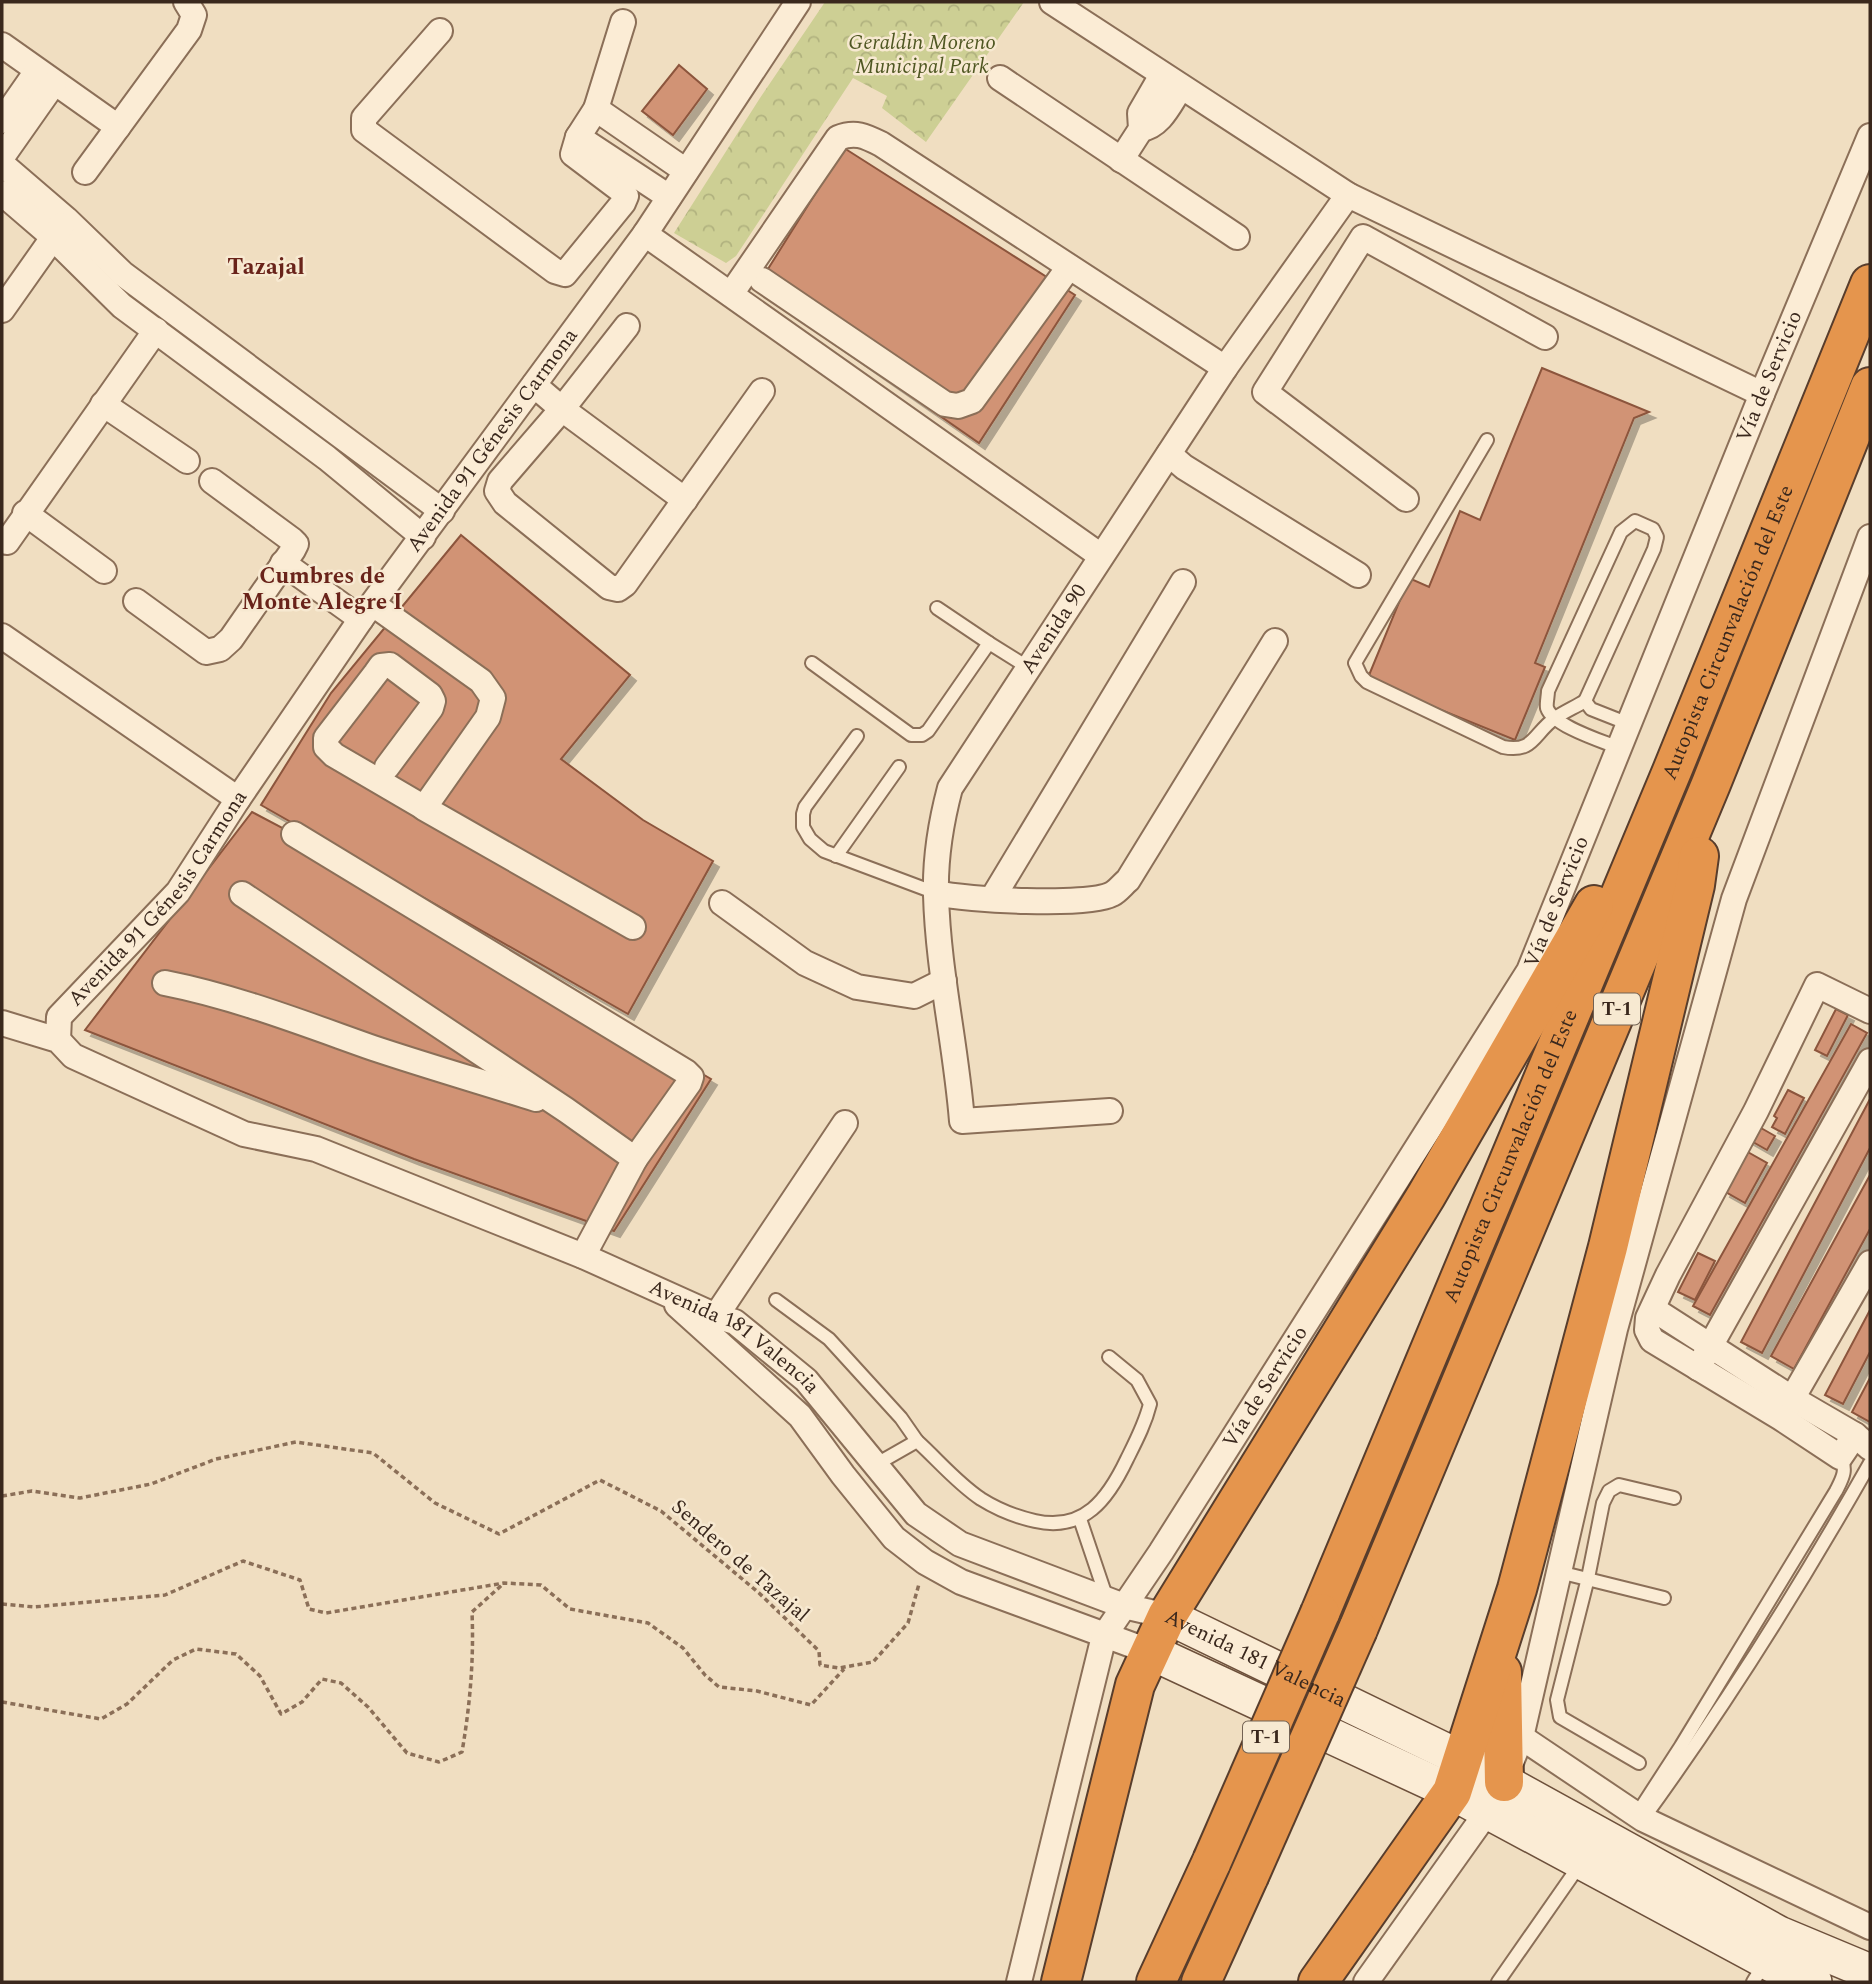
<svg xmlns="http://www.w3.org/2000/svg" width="1872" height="1984" font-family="Spectral,serif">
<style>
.park{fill:url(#park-crowns)}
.building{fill:#d19375;stroke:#8c553c;stroke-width:2;filter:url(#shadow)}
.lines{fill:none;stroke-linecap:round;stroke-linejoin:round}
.lane-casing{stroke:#8b6f58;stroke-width:16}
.street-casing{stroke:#8b6f58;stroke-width:28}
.secondary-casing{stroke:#6d503b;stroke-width:38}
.highway-casing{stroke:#583d2c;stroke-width:42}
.path{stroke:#8b6f58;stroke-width:3.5;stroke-dasharray:5 3.5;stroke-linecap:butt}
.lane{stroke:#fbecd5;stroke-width:12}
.street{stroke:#fbecd5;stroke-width:24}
.secondary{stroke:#fbecd5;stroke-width:35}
.highway{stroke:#e5954d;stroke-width:38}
.highway-bridge-casing{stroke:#583d2c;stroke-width:42;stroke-linecap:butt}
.highway-bridge{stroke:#e5954d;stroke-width:38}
.labels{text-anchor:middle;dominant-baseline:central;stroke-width:5;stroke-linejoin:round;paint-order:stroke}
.shield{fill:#f7e9d1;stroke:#736253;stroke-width:2}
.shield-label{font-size:19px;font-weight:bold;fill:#3a281d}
.park-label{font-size:21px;font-style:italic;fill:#4f5722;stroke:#f7e9d1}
.street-label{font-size:21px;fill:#3a281d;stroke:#f7e9d1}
.neighbourhood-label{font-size:23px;font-weight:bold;fill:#69231a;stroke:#f7e9d1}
</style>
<defs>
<pattern id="park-crowns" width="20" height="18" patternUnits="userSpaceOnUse" patternTransform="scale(1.75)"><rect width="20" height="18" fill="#cdcf94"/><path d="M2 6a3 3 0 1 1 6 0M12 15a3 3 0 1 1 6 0" fill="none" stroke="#b1b27f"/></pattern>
<filter id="shadow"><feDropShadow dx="6" dy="6" stdDeviation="0" flood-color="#0004"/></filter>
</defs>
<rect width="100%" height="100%" fill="#f0dec1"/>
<!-- park -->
<polygon class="park" points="825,2 1024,2 926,142 882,108 887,96 853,78 736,256 726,263 674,233 760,98"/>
<!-- building -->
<g class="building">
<polygon points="679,65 707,89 673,135 642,111"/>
<polygon points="844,148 1075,295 979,443 756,288"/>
<polygon points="1542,368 1649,412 1634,418 1535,663 1545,667 1515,740 1367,680 1409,578 1429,587 1460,511 1480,520"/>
<polygon points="461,535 630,675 561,759 643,820 713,861 628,1014 261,805 331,693"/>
<polygon points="252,812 294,834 711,1079 614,1231 414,1159 85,1030"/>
<polygon points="1836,1009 1848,1015 1827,1056 1815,1050"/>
<polygon points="1851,1024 1867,1033 1710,1315 1693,1306"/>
<polygon points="1788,1090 1804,1098 1785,1134 1772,1127 1777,1118 1774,1116"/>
<polygon points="1870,1099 1870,1148 1762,1353 1741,1342"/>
<polygon points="1754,1124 1775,1136 1767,1150 1746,1138"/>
<polygon points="1746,1151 1767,1163 1745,1203 1724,1191"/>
<polygon points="1870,1175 1870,1229 1794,1369 1771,1356"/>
<polygon points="1698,1253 1715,1261 1695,1300 1678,1292"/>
<polygon points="1870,1310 1870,1352 1843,1404 1825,1395"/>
<polygon points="1870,1378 1870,1422 1852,1412"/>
</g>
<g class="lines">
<defs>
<g id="lane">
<path d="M1487 440 1355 663 1361 676 1367 682 1503 747C1534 753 1533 734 1555 718 1564 712 1575 707 1585 701"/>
<polyline points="937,608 989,643"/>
<polyline points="812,663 911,735 922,735 928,731 989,643 1029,668"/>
<polyline points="857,736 805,807 803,814 803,827 810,839 824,851 936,893"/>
<path d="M1619 748C1602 741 1553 726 1547 708 1546 704 1548 696 1548 691L1621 532 1635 521 1653 529 1657 537 1654 549 1585 701 1591 709 1629 724"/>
<polyline points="836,856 899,767"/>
<polyline points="776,1300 829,1339 901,1418 917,1441"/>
<path d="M875 1465 917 1441C938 1460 957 1483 981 1499 997 1509 1017 1517 1035 1521 1084 1532 1108 1499 1127 1459 1136 1441 1145 1424 1150 1404L1137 1380 1109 1357"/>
<polyline points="1080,1519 1107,1599"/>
<polyline points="1559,1572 1664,1598"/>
<polyline points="1639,1763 1560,1717 1557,1700 1588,1578 1603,1503 1609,1491 1619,1485 1674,1498"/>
<path d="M1637 1814 1681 1746 1836 1491C1842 1479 1848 1470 1840 1457"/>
<path d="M1643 1819C1726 1705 1801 1585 1870 1463"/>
<polyline points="1498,1982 1581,1863"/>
<polyline points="1753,1982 1764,1964"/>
</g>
<g id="street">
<polyline points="1052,2 1348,195 1762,394"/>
<polyline points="440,31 364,118 364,130 555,271 565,274 623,203 626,196 622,191 573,154 578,137 596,109 623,22"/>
<polyline points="2,45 118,127"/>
<polyline points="1000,78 1237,237"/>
<polyline points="596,109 686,171"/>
<polyline points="2,121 37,71"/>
<path d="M1141 129C1161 126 1170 103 1181 87"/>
<polyline points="578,137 669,197"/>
<polyline points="2,157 54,83"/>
<polyline points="1121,160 1141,129 1140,113 1162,75"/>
<polyline points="2,164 66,219 123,274 442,511"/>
<polyline points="85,172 189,30 194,15 186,2"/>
<polyline points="2,193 46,231 122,306 327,458 423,537"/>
<polyline points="645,234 1101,556"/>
<polyline points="762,280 945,404 958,406 972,401 1069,267"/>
<path d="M731 294 838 138C855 131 865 136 881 144L1225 368"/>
<polyline points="2,310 62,225"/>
<polyline points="627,326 562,409 500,481 497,491 505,503 609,587 618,589 625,584 762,391"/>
<polyline points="534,385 562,409 685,500"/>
<polyline points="103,404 187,461"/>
<polyline points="1169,454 1184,467 1358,575"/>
<polyline points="1406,499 1265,392 1363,237 1545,337"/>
<polyline points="25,513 104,571"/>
<polyline points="7,542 156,330"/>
<polyline points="283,563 361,619"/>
<polyline points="136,601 206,652 220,649 231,639 293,550 296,544 292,540 212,481"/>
<polyline points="373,604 481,681 493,698 488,717 424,808 633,927"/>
<polyline points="2,636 238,799"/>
<polyline points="387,767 431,708 433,701 430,695 390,665 381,666 376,673 326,738 326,747 334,755 423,807"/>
<polyline points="294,834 686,1072 691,1077 689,1083 635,1159"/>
<path d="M936 893C966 900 1088 907 1112 894 1118 891 1123 884 1128 880L1275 641"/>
<polyline points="242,894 566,1110 635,1159 583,1256"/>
<polyline points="992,899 1183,582"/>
<polyline points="722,903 805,963 857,987 914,996 944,981"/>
<path d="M165 983C236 997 305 1024 373 1048 427 1066 482 1082 536 1099"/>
<path id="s1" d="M2 1023 58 1040 73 1056 244 1134 316 1149 583 1256 716 1316 735 1322 806 1380 916 1514 960 1544 1124 1606 1167 1616"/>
<path id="s2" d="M58 1040 59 1017 178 892 238 799 361 619 645 234 798 2"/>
<path id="s3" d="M1110 1111 962 1121C956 1045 938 971 936 895 935 860 941 822 950 788L1225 368 1348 195"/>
<polyline points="677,1305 800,1416 843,1475 894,1538 925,1562 961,1582 1151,1652"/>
<polyline points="1653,1309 1793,1399 1855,1435 1870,1448"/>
<polyline points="716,1316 845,1123"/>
<polyline points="1698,1368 1870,1061"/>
<polyline points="1785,1411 1870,1263"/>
<polyline points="1855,1435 1840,1457 1781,1418 1652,1340 1647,1330 1648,1318 1668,1275 1756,1111 1817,985 1870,1011"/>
<polyline points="1521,1737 1643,1819 1870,1927"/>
<polyline points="1512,1760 1521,1737 1615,1329 1734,899 1870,537"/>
<path id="s4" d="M1019 1982 1104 1636 1161 1552 1529 971 1762 394 1870 136"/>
<polyline points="1366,1982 1487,1812 1496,1797"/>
</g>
<g id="secondary">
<path id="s5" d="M1167 1616 1462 1759 1779 1934 1870 1972"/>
<polyline points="1151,1652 1452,1792 1781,1969 1814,1982"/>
</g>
<g id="highway">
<path id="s6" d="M1320 1613 1672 771 1870 284"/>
<polyline points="1358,1629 1711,784 1870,387"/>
<polyline points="1502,1672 1504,1782"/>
<polyline points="1061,1982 1135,1685 1167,1616 1426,1196 1594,905"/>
<polyline points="1156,1982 1212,1861"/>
<polyline points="1201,1982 1249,1876"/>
<polyline points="1318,1982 1452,1792 1517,1589 1608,1247 1695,885 1699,856"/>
</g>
</defs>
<!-- lane casing -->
<use href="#lane" class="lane-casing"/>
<!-- street casing -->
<use href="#street" class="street-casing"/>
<!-- secondary casing -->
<use href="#secondary" class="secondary-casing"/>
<!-- highway casing -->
<use href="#highway" class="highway-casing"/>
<!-- path -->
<g class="path">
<polyline points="2,1496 32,1491 80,1498 151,1484 216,1459 296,1442 373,1453 435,1503 499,1534 600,1480 661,1511 759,1593 819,1651 820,1665 839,1668 873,1662 908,1623 919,1584"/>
<polyline points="2,1604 34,1607 165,1595 243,1561 300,1580 309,1609 326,1613 504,1583 541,1585 570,1609 648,1623 683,1648 705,1675 719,1687 757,1691 811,1705 844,1669"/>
<path d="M2 1702 101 1719 127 1704 173 1660 196 1649 236 1654 260 1676 281 1714 302 1702 322 1679 341 1683 368 1707 407 1753 439 1762 462 1752C470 1705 474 1660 472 1612L503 1584"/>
</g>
<!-- lane -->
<use href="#lane" class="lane"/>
<!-- street -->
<use href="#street" class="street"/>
<!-- secondary -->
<use href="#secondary" class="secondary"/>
<!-- highway -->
<use href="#highway" class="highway"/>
<defs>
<g id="highway-bridge">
<polyline points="1212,1861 1320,1613"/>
<polyline points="1249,1876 1358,1629"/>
</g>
</defs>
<!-- highway-bridge casing -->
<use href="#highway-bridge" class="highway-bridge-casing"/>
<!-- highway-bridge -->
<use href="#highway-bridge" class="highway-bridge"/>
</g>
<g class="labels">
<!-- shield labels -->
<g class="shield">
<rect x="1594" y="993.5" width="46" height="31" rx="5"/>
<rect x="1243" y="1721.5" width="46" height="31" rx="5"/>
</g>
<g class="shield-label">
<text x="1617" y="1009">T-1</text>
<text x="1266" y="1737">T-1</text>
</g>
<!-- park labels -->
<g class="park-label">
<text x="922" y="43">Geraldin Moreno<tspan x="922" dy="24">Municipal Park</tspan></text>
</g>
<!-- street labels -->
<g class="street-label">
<text stroke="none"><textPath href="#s4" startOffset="1787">Vía de Servicio</textPath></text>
<text stroke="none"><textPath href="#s2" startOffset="746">Avenida 91 Génesis Carmona</textPath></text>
<text stroke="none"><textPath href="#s3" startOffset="674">Avenida 90</textPath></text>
<text stroke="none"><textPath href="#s6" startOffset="1062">Autopista Circunvalación del Este</textPath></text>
<text stroke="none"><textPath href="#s2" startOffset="178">Avenida 91 Génesis Carmona</textPath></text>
<text stroke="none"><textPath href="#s4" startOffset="1220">Vía de Servicio</textPath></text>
<text stroke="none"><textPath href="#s6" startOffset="495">Autopista Circunvalación del Este</textPath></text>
<text stroke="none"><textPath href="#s1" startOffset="802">Avenida 181 Valencia</textPath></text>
<text stroke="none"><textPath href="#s4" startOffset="653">Vía de Servicio</textPath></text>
<text transform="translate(740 1561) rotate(41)">Sendero de Tazajal</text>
<text stroke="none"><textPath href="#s5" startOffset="98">Avenida 181 Valencia</textPath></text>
</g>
<!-- neighbourhood labels -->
<g class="neighbourhood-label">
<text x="266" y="267">Tazajal</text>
<text x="322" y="576">Cumbres de<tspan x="322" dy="26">Monte Alegre I</tspan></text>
</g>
</g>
<!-- border -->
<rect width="1872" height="1984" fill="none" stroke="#3a281d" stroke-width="7"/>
</svg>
